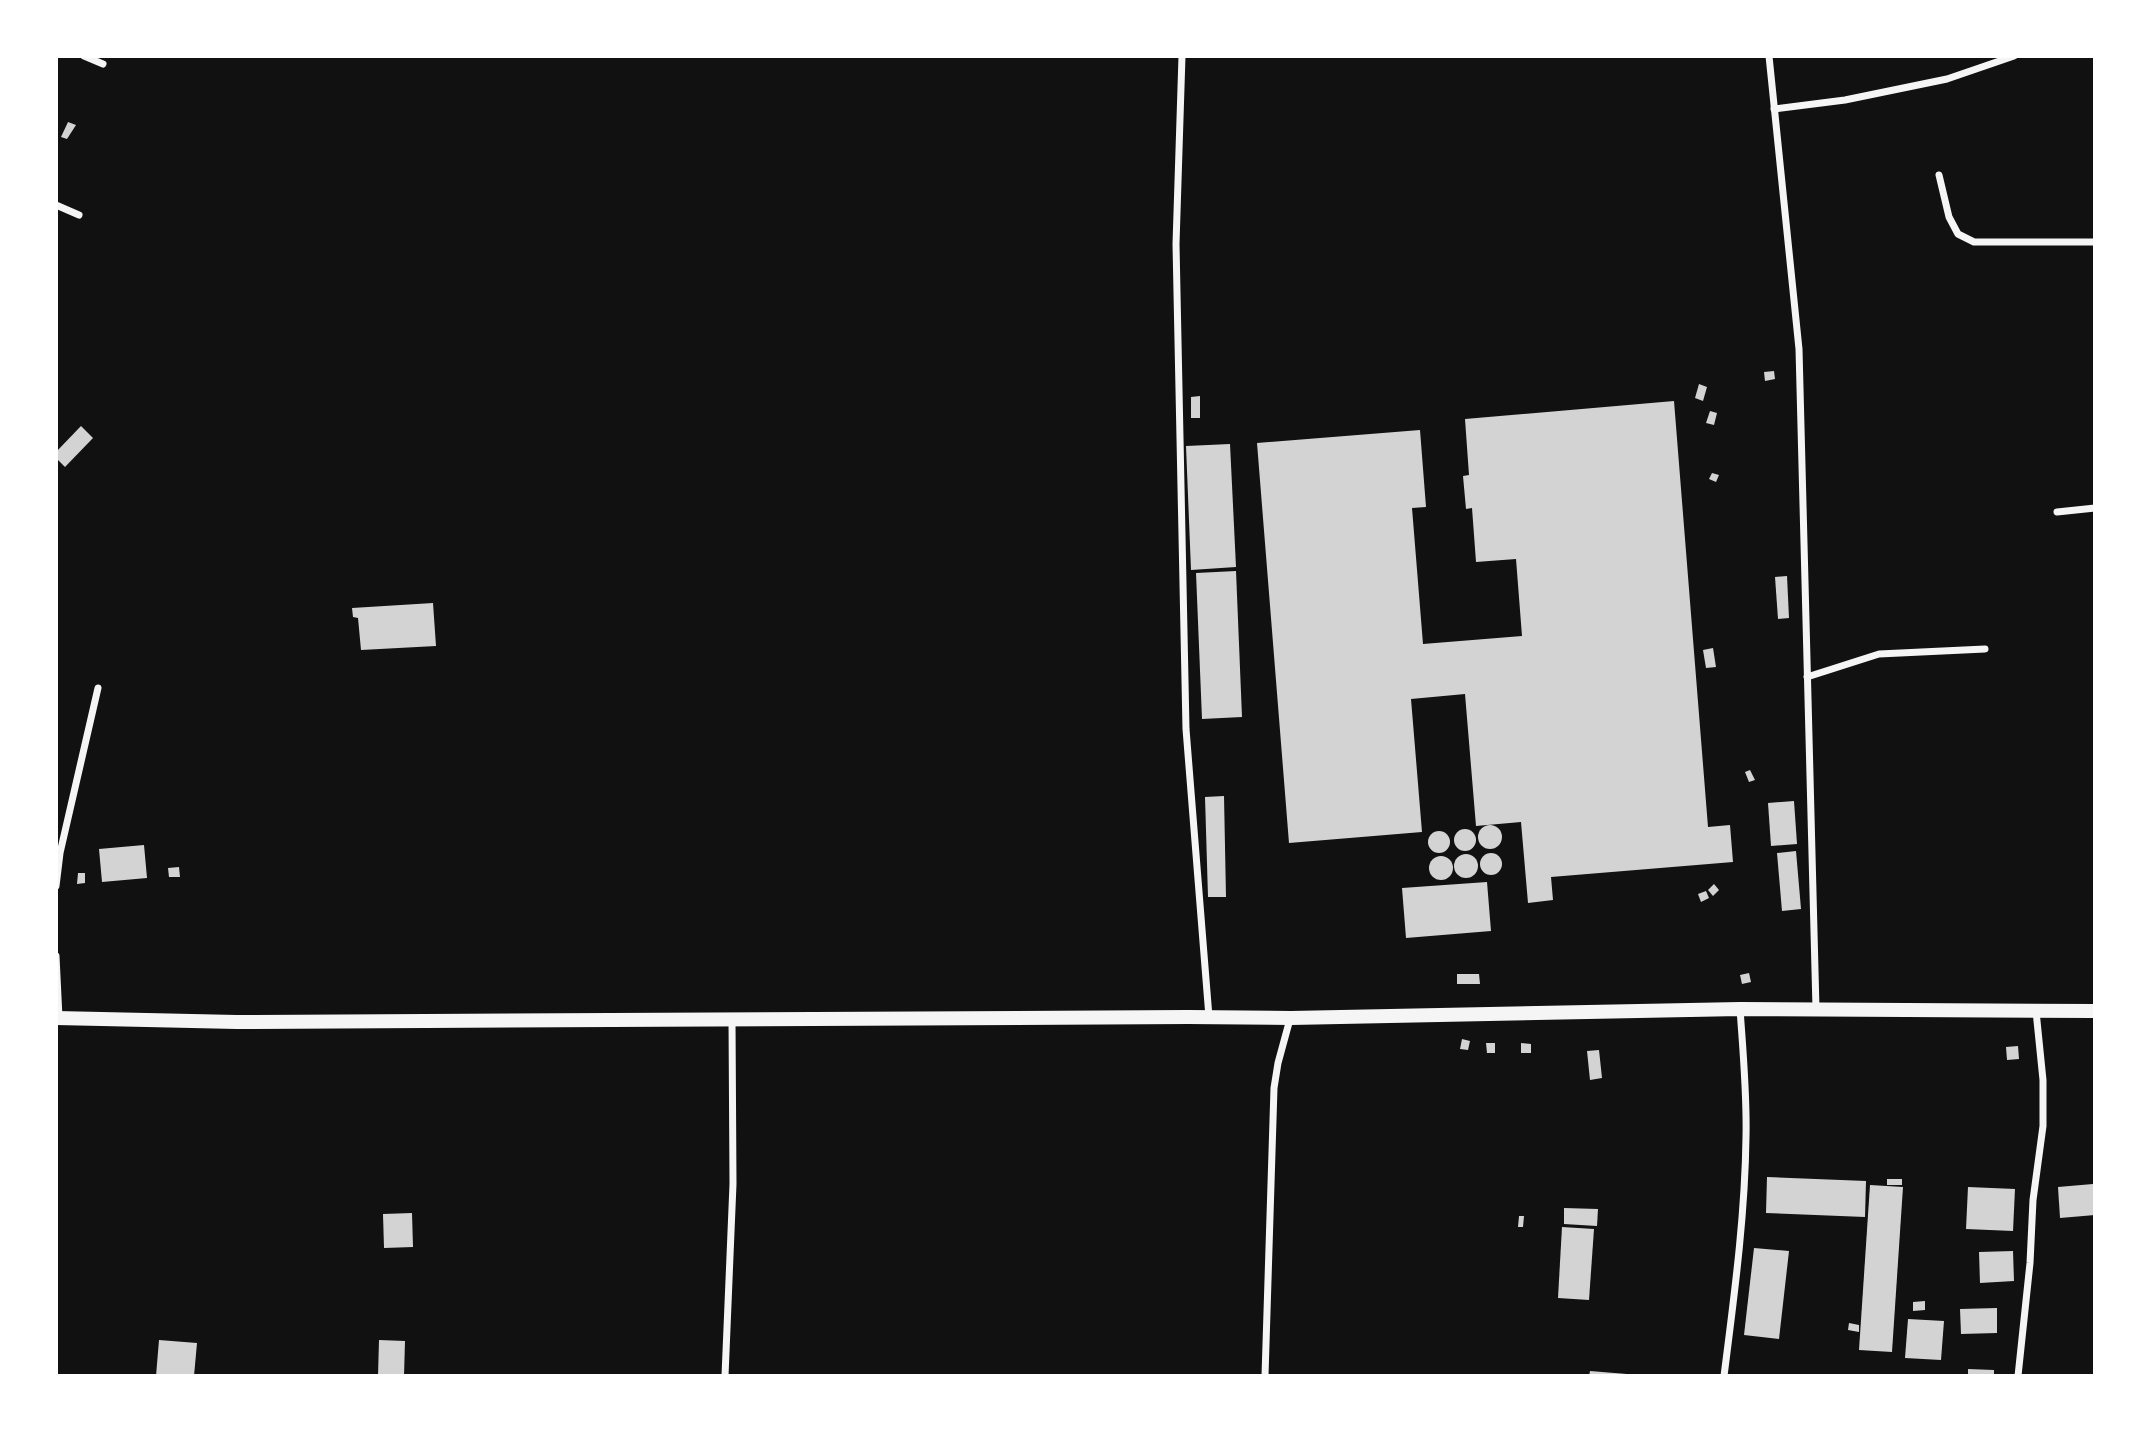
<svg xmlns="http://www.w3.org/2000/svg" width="2151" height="1432" font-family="'Nunito Sans',sans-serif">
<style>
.building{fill:#d3d3d3}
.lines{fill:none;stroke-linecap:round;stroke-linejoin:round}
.minor{stroke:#f5f5f5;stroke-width:7}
.secondary{stroke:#f5f5f5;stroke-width:14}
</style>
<rect width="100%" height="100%" fill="#111"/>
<!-- building -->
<g class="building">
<polygon points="68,122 76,125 67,139 61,137"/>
<polygon points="1774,371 1775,379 1765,381 1764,372"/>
<polygon points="1699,384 1707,387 1703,401 1695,398"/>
<polygon points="1200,396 1200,418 1191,418 1191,397"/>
<polygon points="1674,401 1708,827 1730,825 1733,862 1551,877 1553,900 1528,903 1521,822 1476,826 1465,694 1411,699 1422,832 1289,843 1257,443 1420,430 1426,507 1412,508 1423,644 1522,636 1516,559 1476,562 1472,508 1466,509 1463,476 1469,475 1465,419"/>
<polygon points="1710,411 1717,413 1714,425 1706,423"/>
<polygon points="81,426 93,438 65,467 56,458 56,452"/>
<polygon points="1230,444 1236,567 1191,570 1186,446"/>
<polygon points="1712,473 1719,475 1716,482 1709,479"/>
<polygon points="1236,571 1242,717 1202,719 1196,573"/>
<polygon points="1787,576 1789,618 1778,619 1775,577"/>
<polygon points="433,603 436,646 361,650 358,618 353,617 352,608"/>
<polygon points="1713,648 1716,667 1706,668 1703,650"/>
<polygon points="1750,770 1755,780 1749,782 1745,772"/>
<polygon points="1224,796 1226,897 1208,897 1205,797"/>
<polygon points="1794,801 1797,844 1771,846 1768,803"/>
<circle cx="1490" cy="837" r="12"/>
<circle cx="1465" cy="840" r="11"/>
<circle cx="1439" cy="842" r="11"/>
<polygon points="144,845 147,878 102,882 99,849"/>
<polygon points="1796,851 1801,909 1782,911 1777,853"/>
<circle cx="1491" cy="864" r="11"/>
<circle cx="1466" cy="866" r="12"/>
<circle cx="1441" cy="868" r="12"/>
<polygon points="179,867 180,877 169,877 168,868"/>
<polygon points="78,873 85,873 85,883 77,884"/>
<polygon points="1487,882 1491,931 1406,938 1402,888"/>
<polygon points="1714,884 1719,890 1713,896 1708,890"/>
<polygon points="1706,891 1709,898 1701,902 1698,894"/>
<polygon points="1749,973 1751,982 1742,984 1740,975"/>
<polygon points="1457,974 1479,974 1480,984 1457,984"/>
<polygon points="1462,1039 1470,1041 1468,1050 1460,1049"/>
<polygon points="1486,1043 1495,1043 1495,1053 1487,1053"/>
<polygon points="1521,1043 1531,1044 1531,1053 1521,1053"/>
<polygon points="2018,1046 2019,1059 2007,1060 2006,1047"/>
<polygon points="1599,1050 1602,1078 1590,1080 1587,1051"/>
<polygon points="1767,1177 1866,1181 1865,1217 1766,1213"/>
<rect x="1887" y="1179" width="15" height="6"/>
<polygon points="2093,1184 2095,1215 2060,1218 2058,1187"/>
<polygon points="1870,1185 1903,1187 1892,1352 1859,1350"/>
<polygon points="1968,1187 2015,1189 2013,1231 1966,1229"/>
<polygon points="1564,1208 1598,1209 1597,1226 1564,1224"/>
<polygon points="412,1213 413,1247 384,1248 383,1214"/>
<polygon points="1519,1216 1524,1216 1523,1227 1518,1227"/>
<polygon points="1562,1227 1594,1229 1589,1300 1558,1298"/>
<polygon points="1754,1248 1789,1251 1779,1339 1744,1335"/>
<polygon points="2013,1251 2014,1281 1980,1283 1979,1252"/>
<polygon points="1925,1301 1925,1310 1913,1311 1913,1302"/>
<polygon points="1997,1308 1997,1333 1961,1334 1960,1309"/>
<polygon points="1908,1319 1944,1321 1941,1360 1905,1358"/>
<polygon points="1849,1323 1859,1325 1859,1332 1848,1330"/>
<polygon points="159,1340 197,1343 194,1376 156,1376"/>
<polygon points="379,1340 405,1341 404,1376 378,1376"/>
<polygon points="1968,1369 1994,1370 1994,1376 1968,1376"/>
<polygon points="1590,1371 1627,1374 1627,1376 1589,1376"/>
</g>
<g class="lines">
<!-- minor -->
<g class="minor">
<polyline points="84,56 103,64"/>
<polyline points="1182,56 1176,244 1186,729 1209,1017"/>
<polyline points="1769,56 1799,349 1816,1009"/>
<polyline points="1774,109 1845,100 1947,79 2014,56"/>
<polyline points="1939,175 1949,217 1958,234 1974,242 2095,242"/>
<polyline points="56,205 79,215"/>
<polyline points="2057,512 2095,508"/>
<polyline points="1807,677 1879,654 1985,649"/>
<polyline points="56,886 60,853 98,688"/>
<polyline points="56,956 59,1018"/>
<polyline points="725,1376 733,1184 732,1019"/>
<polyline points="1265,1376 1274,1088 1278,1063 1290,1019"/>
<path d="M1724 1376C1734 1297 1745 1217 1746 1137 1747 1094 1743 1052 1740 1009"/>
<polyline points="2018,1376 2030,1263 2033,1200 2043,1126 2043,1080 2036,1011"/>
</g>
<!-- secondary -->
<polyline class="secondary" points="56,1018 237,1022 1188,1017 1291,1018 1740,1009 2095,1011"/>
</g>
<!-- border -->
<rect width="2151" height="1432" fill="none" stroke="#ffffff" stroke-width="116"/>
</svg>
